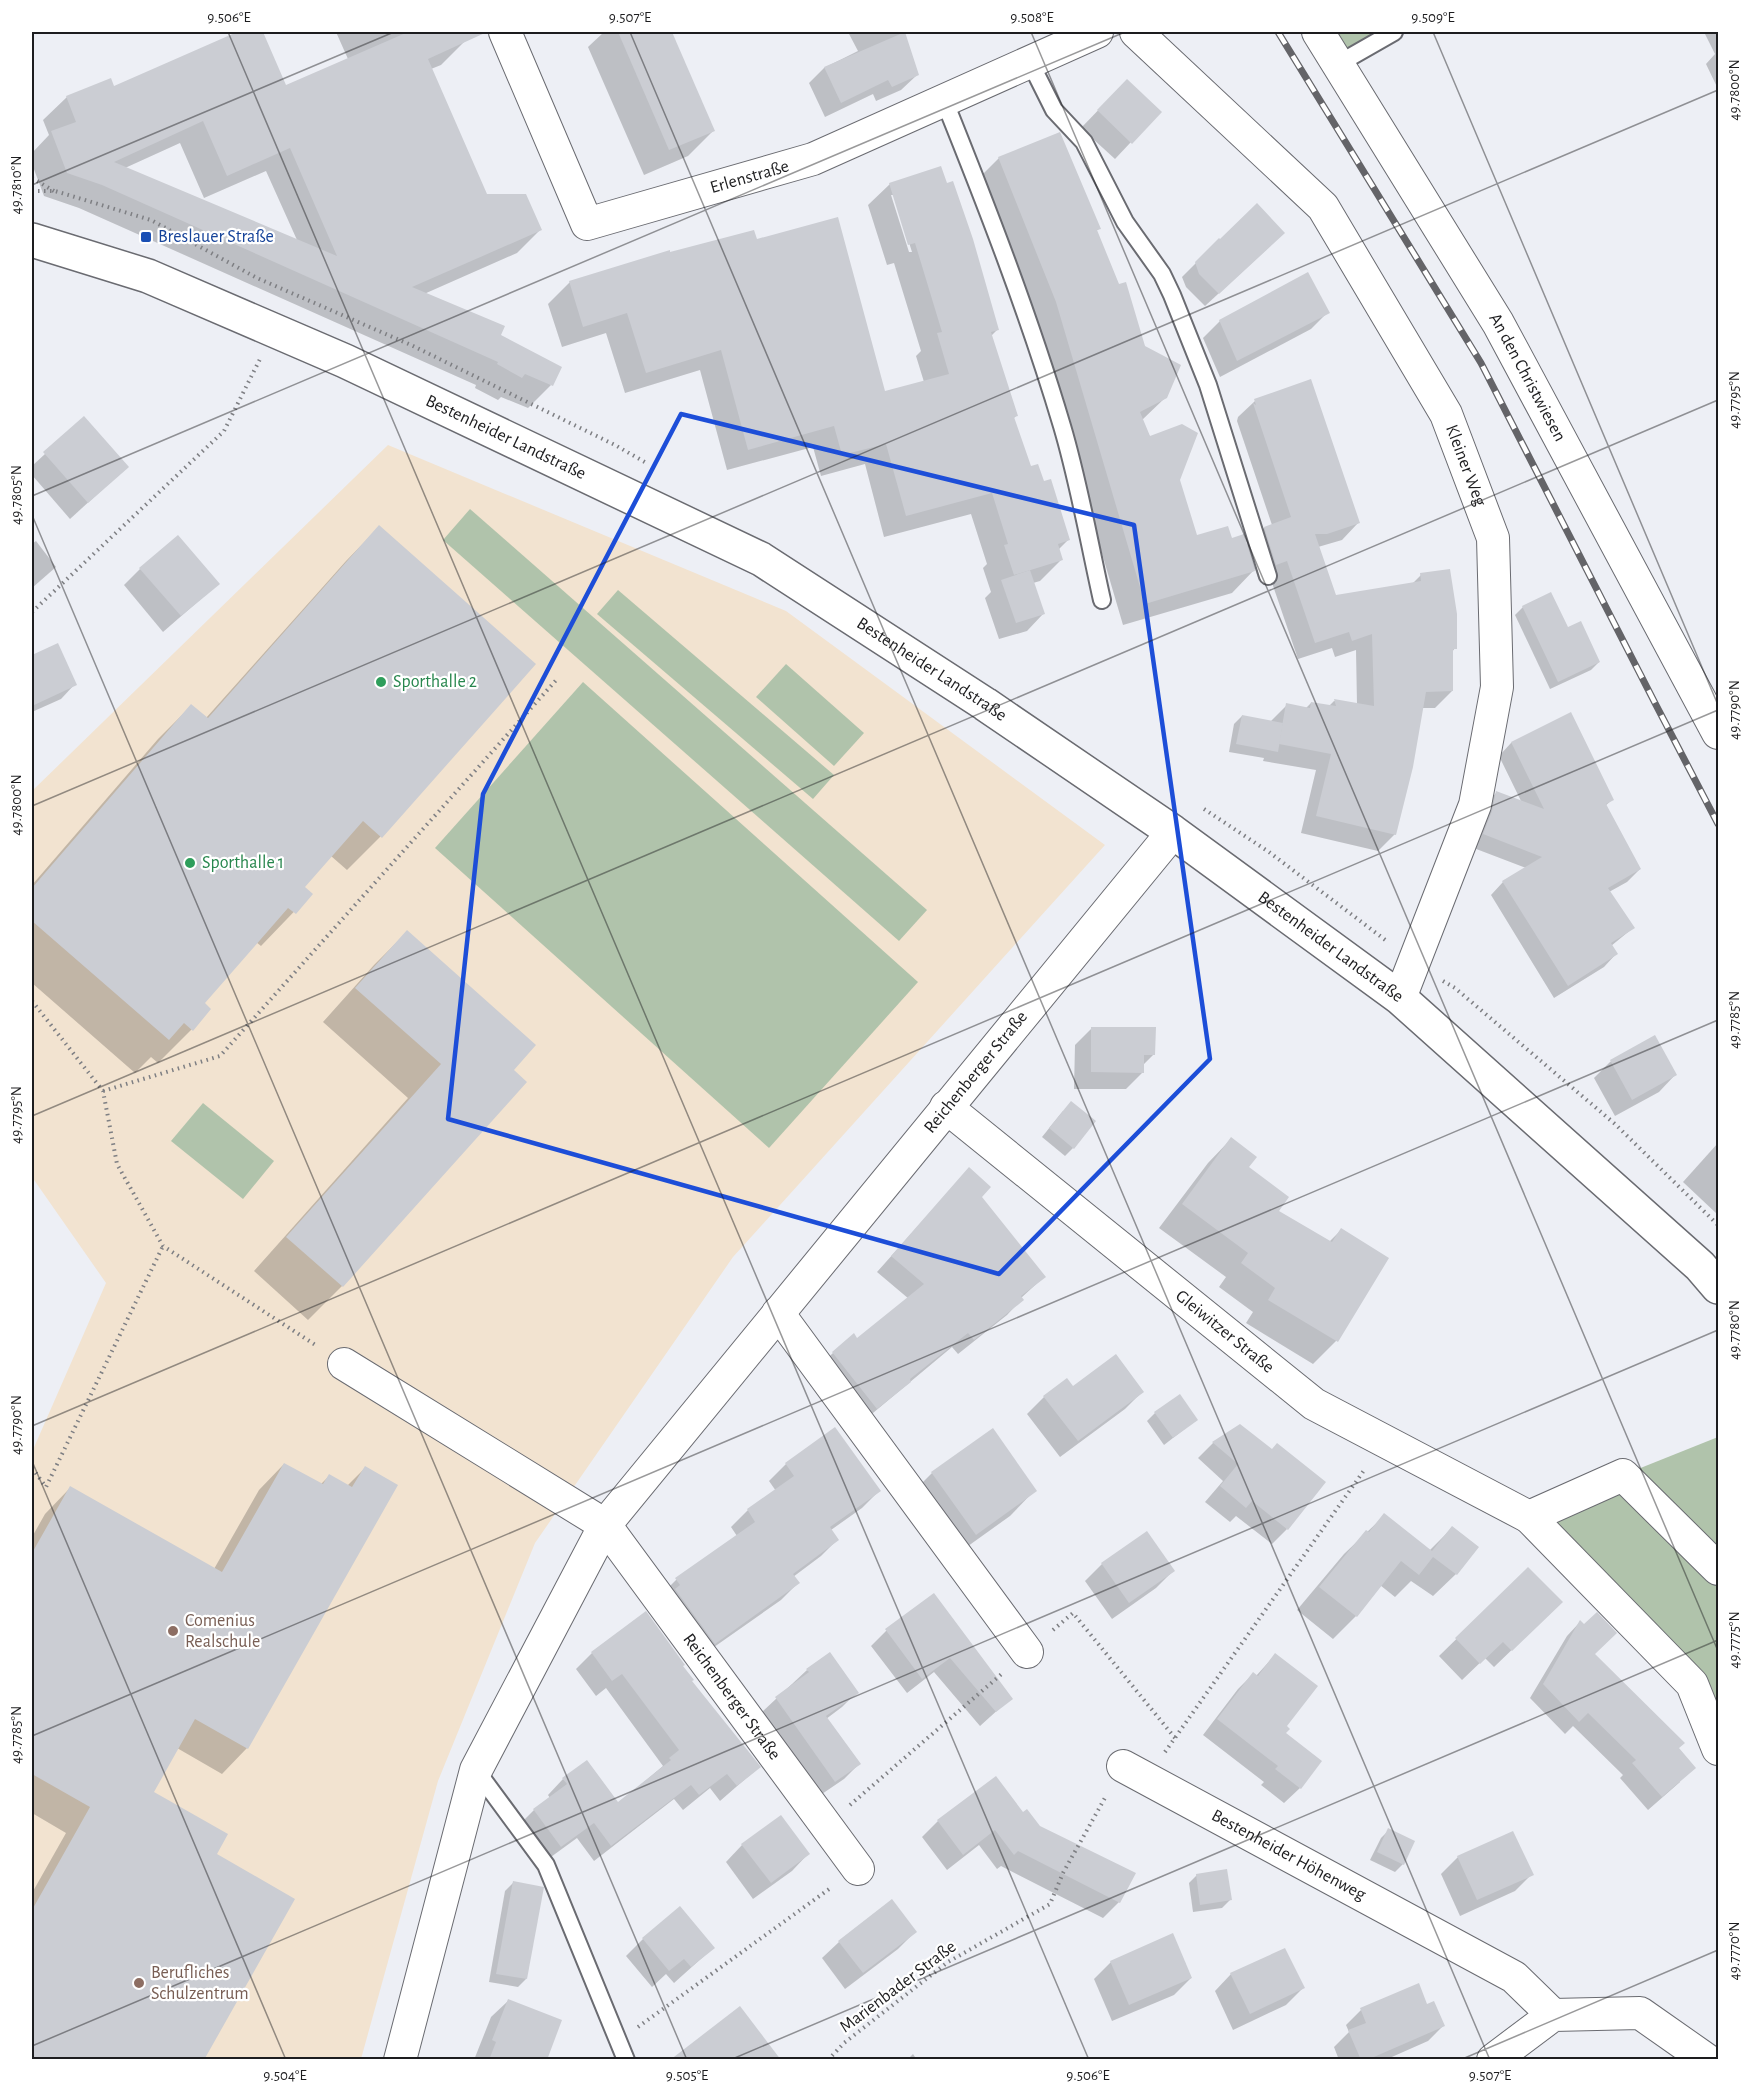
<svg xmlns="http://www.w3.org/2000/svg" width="1750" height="2091" font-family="'Alegreya Sans',sans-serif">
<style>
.education{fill:#f2e3d0}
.green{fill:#b0c3ab}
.shadow{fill:#0003;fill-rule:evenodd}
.building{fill:#cbcdd3;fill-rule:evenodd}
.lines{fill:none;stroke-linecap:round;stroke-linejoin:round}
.lane-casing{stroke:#6a6b71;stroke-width:20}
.street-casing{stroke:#6a6b71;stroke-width:34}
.secondary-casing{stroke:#6a6b71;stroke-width:36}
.path{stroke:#7e7f83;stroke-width:4;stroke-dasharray:1.5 4.5;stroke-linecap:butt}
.lane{stroke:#fff;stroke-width:16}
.street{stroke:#fff;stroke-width:32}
.secondary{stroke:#fff;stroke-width:33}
.rail-casing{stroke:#646468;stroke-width:7}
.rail{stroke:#fff;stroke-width:4.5;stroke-dasharray:14;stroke-linecap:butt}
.marked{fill:none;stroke:#1d4ed8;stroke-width:4.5;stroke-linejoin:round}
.ticks{fill:none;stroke:#1d1d1f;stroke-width:1.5;stroke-opacity:0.45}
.transit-dot{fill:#1a4fb4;stroke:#fff;stroke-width:2}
.leisure-dot{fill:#2e9e5b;stroke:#fff;stroke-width:2}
.education-dot{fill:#8d6e63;stroke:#fff;stroke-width:2}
.labels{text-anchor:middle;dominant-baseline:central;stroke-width:4.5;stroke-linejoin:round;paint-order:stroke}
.street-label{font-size:18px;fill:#1d1d1f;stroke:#fff}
.transit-label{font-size:18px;fill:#164399;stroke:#fff;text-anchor:start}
.leisure-label{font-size:18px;fill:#27864d;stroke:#fff;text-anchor:start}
.education-label{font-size:18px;fill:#785e54;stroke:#fff;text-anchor:start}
.neatline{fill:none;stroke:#1d1d1f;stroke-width:2}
.ticks-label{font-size:15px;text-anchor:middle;fill:#1d1d1f}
</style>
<rect width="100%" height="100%" fill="#edeff5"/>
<!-- education -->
<polygon class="education" points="388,445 786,611 1105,845 733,1257 535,1543 438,1781 361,2059 32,2060 32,1452 106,1283 32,1177 32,791"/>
<!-- green -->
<g class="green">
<polygon points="1318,32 1394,32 1338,64"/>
<polygon points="470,509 927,910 899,941 443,540"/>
<polygon points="618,590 834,775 813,799 597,614"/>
<polygon points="786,664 864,733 834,766 756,697"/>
<polygon points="583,682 918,982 769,1148 435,848"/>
<polygon points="203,1103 274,1161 243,1199 171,1141"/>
<polygon points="1718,1437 1718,1750 1692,1684 1529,1517 1623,1475"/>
</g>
<!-- shadow -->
<g class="shadow">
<path d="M241 32H261L285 87 348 59 336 32H460L465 41 441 65 431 69 486 195 540 230 517 253 424 294 499 335 551 385 528 408 501 397 498 400 475 388 476 385 79 208 44 196 32 164V153L49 135 43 120 67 97 113 88ZM180 143 204 198 266 171 297 240 125 168Z"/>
<polygon points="604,32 670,32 713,131 688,156 644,175 588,47"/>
<polygon points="848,32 903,32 917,75 901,90 876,101 873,94 825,117 809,83 824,68 858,51"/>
<polygon points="1704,32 1718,32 1718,89 1706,64 1715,54"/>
<polygon points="1110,98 1131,142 1115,159 1081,128"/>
<polygon points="999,158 1099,229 1096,231 1166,397 1142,420 1150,437 1178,480 1196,537 1231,540 1246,546 1264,528 1272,525 1237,421 1238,417 1255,401 1358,523 1342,540 1318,547 1335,596 1412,584 1421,575 1455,648 1452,652 1452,691 1435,708 1422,708 1395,834 1378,851 1301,833 1316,770 1263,761 1264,758 1229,752 1234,724 1242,716 1270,722 1287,705 1306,708 1311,703 1329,706 1334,701 1357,705 1356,650 1335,657 1332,648 1298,659 1270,577 1259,581 1255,569 1232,593 1123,625 1035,325 977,180"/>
<path d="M890 184 998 329 991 336 1017 415 1013 419 1030 468 1068 540 1058 550 1061 560 1040 581 1033 583 1043 614 1027 631 999 639 985 598 991 592 983 568 987 564 971 514 884 537 865 464 821 476 813 447 727 470 700 370 625 393 606 333 562 347 548 304 570 282 669 254 756 241 884 393 924 382 916 356 921 351 894 263 887 265 868 205ZM891 195H894L912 252H909Z"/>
<polygon points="1219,240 1270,246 1205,306 1186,287 1182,277"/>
<polygon points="1328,312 1311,329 1220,377 1203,338 1220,321"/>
<polygon points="84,418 127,467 70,519 32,475 32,466"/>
<polygon points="379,527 534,665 380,837 347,870 331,856 303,887 311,894 261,946 256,942 203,1003 192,1029 158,1063 151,1057 135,1073 32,983 32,885 158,739 191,706 206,718 346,561"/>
<polygon points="36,541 56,567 32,588 32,544"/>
<polygon points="140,569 218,584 163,632 124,585"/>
<polygon points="1523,607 1567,629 1599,662 1591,670 1550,689 1515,615"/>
<polygon points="57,645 75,684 61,699 32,712 32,657"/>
<polygon points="1570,715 1612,800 1605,806 1640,869 1627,882 1609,892 1633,928 1611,946 1616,954 1604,967 1554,998 1491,895 1503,882 1526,868 1471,847 1484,806 1496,793 1522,803 1499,756 1511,743"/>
<polygon points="407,932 512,1070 525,1082 342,1286 308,1320 254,1271 408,1098 323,1022 374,965"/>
<polygon points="1092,1028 1154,1054 1143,1065 1143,1072 1126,1089 1074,1089 1075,1045"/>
<polygon points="1654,1037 1675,1075 1659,1092 1615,1116 1594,1078 1610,1062"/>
<polygon points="1063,1111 1073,1148 1065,1156 1042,1137"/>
<polygon points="1231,1139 1247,1168 1277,1211 1329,1242 1341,1230 1387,1258 1336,1341 1313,1364 1246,1323 1253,1312 1219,1287 1226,1277 1159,1228 1208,1163"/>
<polygon points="1718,1143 1718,1212 1717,1214 1683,1182"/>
<polygon points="969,1169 980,1196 1044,1277 1021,1298 1022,1299 1007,1315 958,1354 952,1347 861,1423 817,1368 833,1353 857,1340 909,1299 877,1272"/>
<polygon points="1067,1380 1073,1388 1142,1392 1125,1409 1060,1457 1027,1414 1044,1397"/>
<polygon points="1155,1413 1196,1420 1164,1445 1147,1421"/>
<polygon points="1240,1426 1287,1529 1272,1544 1236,1516 1230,1522 1205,1502 1223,1481 1198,1458 1213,1443"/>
<polygon points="835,1430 879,1491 862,1508 831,1530 837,1540 821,1556 793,1577 798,1583 781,1600 697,1659 660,1596 676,1580 737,1536 731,1527 748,1510 776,1491 769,1481 786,1464"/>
<polygon points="284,1464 320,1485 329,1476 347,1486 365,1468 396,1485 247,1748 222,1774 177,1748 152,1792 215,1855 202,2060 32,2060 32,1893 66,1833 32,1813 32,1537 45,1514 70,1488 214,1569 259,1490"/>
<polygon points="932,1473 1035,1490 1010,1516 950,1559 907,1498"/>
<polygon points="1385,1515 1429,1551 1452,1528 1456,1574 1433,1596 1411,1581 1395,1597 1380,1585 1356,1616 1333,1639 1297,1610 1344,1554"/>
<polygon points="1102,1564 1173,1571 1156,1588 1112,1619 1085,1581"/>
<polygon points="1528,1569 1544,1619 1494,1667 1485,1658 1462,1680 1439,1656"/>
<polygon points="933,1595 1011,1698 980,1726 934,1672 907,1693 871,1646 886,1631"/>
<polygon points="1580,1622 1593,1655 1677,1749 1680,1782 1648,1810 1620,1778 1623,1775 1573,1726 1565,1734 1530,1698 1567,1636"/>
<polygon points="592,1653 681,1666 691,1681 759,1767 720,1801 710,1788 683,1810 674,1799 594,1861 577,1838 544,1862 518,1826 534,1810 550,1798 548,1795 563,1779 617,1805 663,1766 606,1688 596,1696 576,1669"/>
<polygon points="1275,1655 1285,1726 1284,1734 1300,1788 1284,1803 1261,1785 1264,1782 1203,1735 1238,1689 1253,1674 1256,1676"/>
<polygon points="807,1670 857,1692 842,1707 826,1719 859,1764 844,1779 819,1796 761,1713"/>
<polygon points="995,1778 1023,1814 1039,1827 1119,1902 1103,1918 1001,1866 997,1869 979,1845 947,1870 922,1837 938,1821"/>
<polygon points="1389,1830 1403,1864 1395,1872 1370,1860 1381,1838"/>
<polygon points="742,1845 808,1854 792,1871 753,1899 726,1862"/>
<polygon points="1458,1857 1532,1874 1515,1891 1460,1916 1441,1874"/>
<polygon points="1197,1875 1230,1900 1222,1908 1193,1912 1189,1883"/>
<polygon points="513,1883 526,1979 518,1987 489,1982 505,1891"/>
<polygon points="892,1902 915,1932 898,1949 845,1989 822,1958 839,1942"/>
<polygon points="680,1908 713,1948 674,1983 666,1974 652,1987 626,1956 643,1939"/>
<polygon points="1111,1962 1191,1978 1174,1995 1112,2021 1094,1979"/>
<polygon points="1231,1974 1303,1988 1286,2005 1233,2030 1215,1991"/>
<polygon points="508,2001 545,2060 474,2060 491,2017"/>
<polygon points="1427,2006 1443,2026 1428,2041 1385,2060 1339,2060 1334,2047 1349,2032 1346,2025 1361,2010"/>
<polygon points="913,2054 917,2060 907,2060"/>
</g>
<!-- building -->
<g class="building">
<path d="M237 32H263L286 85 408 32H487L428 59 487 194H526L542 230 412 287 505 326 501 335 562 367 553 386 525 374 522 378 497 364 498 362 102 185 67 173 51 131 76 122 66 96 111 78 114 86ZM203 121 227 176 290 148 337 256 114 162Z"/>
<polygon points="618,32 672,32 715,131 669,150"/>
<polygon points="905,32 919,75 892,87 888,80 841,103 824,67"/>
<polygon points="1127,79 1162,112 1132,144 1097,110"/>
<polygon points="1060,132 1101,229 1097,230 1119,284 1126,282 1145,346 1181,365 1167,398 1140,412 1150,436 1182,424 1198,433 1180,480 1197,535 1228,526 1232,538 1244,534 1255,571 1145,604 1056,302 998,157"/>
<polygon points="941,166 947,183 953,181 973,239 999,330 991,332 1018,416 1014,417 1031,466 1038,464 1044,481 1051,479 1070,540 1058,544 1063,560 1014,575 1004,545 1008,544 992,493 906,516 886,444 842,455 834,426 748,450 721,350 646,373 627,313 583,327 569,281 670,250 670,252 754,230 757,239 838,217 885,391 949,374 937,333 942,332 915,243 908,245 889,183"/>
<polygon points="1257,203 1285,233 1219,294 1199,274 1195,262 1219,238 1220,239"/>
<polygon points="1308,272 1330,313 1237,361 1219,320"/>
<polygon points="1311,379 1360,523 1327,534 1315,534 1336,595 1421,581 1420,573 1450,569 1457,614 1457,649 1453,649 1453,691 1426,692 1413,767 1396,835 1316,816 1331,754 1279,744 1286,703 1310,708 1311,702 1336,706 1334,699 1374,706 1372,634 1352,641 1349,632 1315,643 1287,561 1276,565 1264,527 1291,517 1253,403 1256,405 1254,399"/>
<polygon points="84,416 129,467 88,503 43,452"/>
<polygon points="379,525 536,664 382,838 363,821 305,887 313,894 296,914 288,908 205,1003 211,1009 193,1031 184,1023 169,1040 32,921 32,888 191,704 208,718"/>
<polygon points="178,535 220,584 181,616 139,568"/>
<polygon points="1030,570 1045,614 1016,623 1001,580"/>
<polygon points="1551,592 1568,627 1581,621 1600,662 1558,682 1522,606"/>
<polygon points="58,643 77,685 32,706 32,655"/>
<polygon points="1571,712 1614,800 1606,804 1641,869 1608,888 1635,928 1611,943 1618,954 1568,986 1502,881 1542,857 1483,834 1492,811 1496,791 1544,809 1511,742"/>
<polygon points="1242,715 1283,723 1278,752 1236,744"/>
<polygon points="407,930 536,1045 514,1070 527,1082 343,1287 286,1237 441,1064 355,988"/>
<polygon points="1091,1027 1156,1027 1155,1055 1144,1055 1144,1073 1091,1072"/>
<polygon points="1655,1035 1677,1075 1632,1100 1610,1060"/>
<polygon points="1071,1101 1096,1121 1074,1149 1049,1128"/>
<polygon points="1231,1137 1257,1157 1249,1167 1289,1197 1279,1211 1332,1242 1341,1228 1389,1258 1338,1342 1268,1300 1275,1288 1241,1263 1248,1253 1182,1204"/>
<polygon points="969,1167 991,1187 982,1197 1046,1277 1021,1296 1024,1300 974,1340 968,1333 910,1379 911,1382 877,1409 832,1352 854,1333 857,1338 924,1284 891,1256"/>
<polygon points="1116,1354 1144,1392 1078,1441 1043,1396 1067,1378 1073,1386"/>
<polygon points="1180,1394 1198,1420 1173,1438 1154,1412"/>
<polygon points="1240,1424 1272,1449 1277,1443 1326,1482 1288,1530 1252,1501 1246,1508 1220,1486 1238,1464 1212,1442"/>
<polygon points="835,1427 881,1491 830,1527 839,1540 793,1574 800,1583 715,1644 675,1589 680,1585 675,1578 755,1522 747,1509 794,1476 785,1463"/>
<polygon points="993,1428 1037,1491 976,1535 931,1472"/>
<polygon points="284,1463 323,1484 329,1474 352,1487 365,1466 398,1485 248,1749 195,1719 154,1792 228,1834 217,1854 295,1899 204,2060 32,2060 32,1910 90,1807 32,1774 32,1553 70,1486 222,1572"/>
<polygon points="1384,1513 1432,1551 1452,1526 1479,1547 1457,1575 1433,1557 1419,1575 1401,1561 1357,1617 1319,1587 1366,1530 1369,1532"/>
<polygon points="1147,1531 1175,1571 1129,1603 1101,1563"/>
<polygon points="1528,1567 1563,1602 1512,1651 1503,1642 1480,1664 1455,1638"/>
<polygon points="934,1593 1013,1699 996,1712 950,1658 922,1679 885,1629"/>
<polygon points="646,1611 685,1665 683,1666 694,1680 692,1681 761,1767 737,1786 727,1774 699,1795 691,1785 611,1846 594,1823 561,1847 533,1809 567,1784 562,1778 587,1760 618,1802 671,1760 669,1758 679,1750 622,1674 612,1681 591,1652"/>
<polygon points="1597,1612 1617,1633 1595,1654 1685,1743 1679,1748 1696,1768 1662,1797 1632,1763 1636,1760 1588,1713 1579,1722 1543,1684 1580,1620 1584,1624"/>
<polygon points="830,1652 859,1693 826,1716 861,1764 835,1782 775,1697 809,1672 806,1669"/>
<polygon points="1275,1653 1318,1686 1287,1726 1290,1729 1286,1733 1322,1761 1301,1789 1275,1769 1278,1766 1217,1719 1253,1672 1258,1676"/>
<polygon points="996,1776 1023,1812 1027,1809 1040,1826 1136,1873 1120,1903 1018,1851 1014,1855 995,1830 963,1855 937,1820"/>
<polygon points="781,1815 810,1854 771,1883 741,1844"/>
<polygon points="1388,1828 1415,1841 1404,1865 1377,1852"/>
<polygon points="1513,1831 1534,1875 1477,1900 1457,1856"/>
<polygon points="1227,1869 1232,1900 1200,1905 1196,1874"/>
<polygon points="513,1881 544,1887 527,1979 496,1974"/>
<polygon points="892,1899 917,1932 863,1973 838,1941"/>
<polygon points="680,1906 715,1948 691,1967 684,1959 669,1971 642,1938"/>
<polygon points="1173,1933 1192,1978 1129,2005 1110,1961"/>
<polygon points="1285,1948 1305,1988 1250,2014 1230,1973"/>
<polygon points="1419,1983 1427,2004 1434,2001 1445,2026 1367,2060 1361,2060 1348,2030 1366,2023 1360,2008"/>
<polygon points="508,1999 562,2020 547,2060 489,2060 496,2042 492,2040"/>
<polygon points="740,2006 781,2060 670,2060"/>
</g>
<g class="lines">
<defs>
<g id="lane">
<polyline points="1030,62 1054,110 1084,142 1125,222 1162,274 1172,295 1208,385 1268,576"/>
<polyline points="1338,64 1394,32"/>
<path d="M944 100C987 207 1029 315 1062 426 1079 483 1089 542 1102 600"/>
<polyline points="476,1770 546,1865 626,2060"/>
</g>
<g id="street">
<path id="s1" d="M505 32 587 224 813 159 1097 32"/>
<path id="s2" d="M1136 32 1323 207 1446 414 1493 538 1497 687 1475 805 1400 998"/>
<path id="s3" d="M1318 32 1498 323 1718 733"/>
<path id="s4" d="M946 1107 1314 1404 1529 1517"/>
<polyline points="778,1313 1027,1652"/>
<path id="s5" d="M344 1364 605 1525 858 1869"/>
<polyline points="1718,1569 1623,1475 1529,1517 1692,1684 1718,1749"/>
<path id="s6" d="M1123 1766 1514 1977 1553 2015"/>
<path id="s7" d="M400 2060 476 1770 605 1525 1173 832"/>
<polyline points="1493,2060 1553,2015 1640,2013 1707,2060"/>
</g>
<g id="secondary">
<path id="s8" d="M32 240 148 276 345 361 761 559 985 704 1173 832 1400 998 1700 1266 1718 1287"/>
</g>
</defs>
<!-- lane casing -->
<use href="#lane" class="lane-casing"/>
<!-- street casing -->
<use href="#street" class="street-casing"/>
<!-- secondary casing -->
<use href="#secondary" class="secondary-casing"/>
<!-- path -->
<g class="path">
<polyline points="32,178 54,191"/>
<polyline points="32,191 55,191 151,220 257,278 411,345 615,445 648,464"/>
<polyline points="32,612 224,431 260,359"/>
<polyline points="1204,809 1269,852 1388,942"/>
<polyline points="1443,981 1455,988 1615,1124 1718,1225"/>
<polyline points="32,1001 103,1091 117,1164 163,1246 317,1346"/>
<polyline points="103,1091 220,1056 558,678"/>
<polyline points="32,1468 46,1487 163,1246"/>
<polyline points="1053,1630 1073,1613 1175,1738"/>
<polyline points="1165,1752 1365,1469"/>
<polyline points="850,1805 1004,1672"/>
<polyline points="638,2027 832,1887"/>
<polyline points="828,2060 844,2043 948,1962 1050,1904 1063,1873 1106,1796"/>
</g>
<!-- lane -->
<use href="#lane" class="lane"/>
<!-- street -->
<use href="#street" class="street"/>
<!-- secondary -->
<use href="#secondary" class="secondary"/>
<defs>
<polyline id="rail" points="1278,32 1481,363 1656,705 1718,824"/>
</defs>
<!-- rail casing -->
<use href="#rail" class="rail-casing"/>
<!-- rail -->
<use href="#rail" class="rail"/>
</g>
<!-- marked area -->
<path class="marked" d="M681 414 1134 525 1210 1059 999 1274 448 1119 483 794Z"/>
<!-- ticks -->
<path class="ticks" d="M228 32 1089 2060M630 32 1490 2060M1031 32 1718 1651M1433 32 1718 705M32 185 394 32M32 496 1125 32M32 515 687 2060M32 806 1718 90M32 1116 1718 400M32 1426 1718 710M32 1461 286 2060M32 1736 1718 1020M32 2046 1718 1330M730 2060 1718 1640M1460 2060 1718 1950"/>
<!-- markers -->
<rect class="transit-dot" x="140" y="231" width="12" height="12" rx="3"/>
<g class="leisure-dot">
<circle cx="381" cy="682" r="6"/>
<circle cx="190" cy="863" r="6"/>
</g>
<g class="education-dot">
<circle cx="173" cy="1631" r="6"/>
<circle cx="139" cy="1983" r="6"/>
</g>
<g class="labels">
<!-- street labels -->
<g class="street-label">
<text stroke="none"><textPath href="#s1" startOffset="378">Erlenstraße</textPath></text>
<text stroke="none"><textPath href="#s3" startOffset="404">An den Christwiesen</textPath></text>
<text stroke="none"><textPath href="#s8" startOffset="514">Bestenheider Landstraße</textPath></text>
<text stroke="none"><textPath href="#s2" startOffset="552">Kleiner Weg</textPath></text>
<text stroke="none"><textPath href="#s8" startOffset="1000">Bestenheider Landstraße</textPath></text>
<text stroke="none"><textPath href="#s8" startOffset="1486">Bestenheider Landstraße</textPath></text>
<text stroke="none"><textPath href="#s7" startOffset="1162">Reichenberger Straße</textPath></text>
<text stroke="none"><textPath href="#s4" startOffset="358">Gleiwitzer Straße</textPath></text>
<text stroke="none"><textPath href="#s5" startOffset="520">Reichenberger Straße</textPath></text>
<text stroke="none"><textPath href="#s6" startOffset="188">Bestenheider Höhenweg</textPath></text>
<text transform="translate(898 1987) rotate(-37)">Marienbader Straße</text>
</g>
<!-- transit labels -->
<g class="transit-label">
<text x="158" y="237">Breslauer Straße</text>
</g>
<!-- leisure labels -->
<g class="leisure-label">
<text x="393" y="682">Sporthalle 2</text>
<text x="202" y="863">Sporthalle 1</text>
</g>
<!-- education labels -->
<g class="education-label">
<text x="185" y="1621">Comenius<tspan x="185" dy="21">Realschule</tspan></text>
<text x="151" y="1973">Berufliches<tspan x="151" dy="21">Schulzentrum</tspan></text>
</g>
</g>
<!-- border -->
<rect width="1750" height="2091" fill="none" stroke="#ffffff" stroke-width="66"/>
<rect x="33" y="33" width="1684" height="2025" class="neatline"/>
<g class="ticks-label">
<text x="229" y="22">9.506°E</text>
<text x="630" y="22">9.507°E</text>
<text x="1032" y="22">9.508°E</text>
<text x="1433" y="22">9.509°E</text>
<text transform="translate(1734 90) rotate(-90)" y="5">49.7800°N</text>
<text transform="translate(16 185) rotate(-90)" y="5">49.7810°N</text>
<text transform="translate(1734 400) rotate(-90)" y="5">49.7795°N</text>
<text transform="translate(16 495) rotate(-90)" y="5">49.7805°N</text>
<text transform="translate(1734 710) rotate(-90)" y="5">49.7790°N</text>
<text transform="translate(16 805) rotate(-90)" y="5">49.7800°N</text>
<text transform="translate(1734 1020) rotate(-90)" y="5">49.7785°N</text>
<text transform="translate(16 1115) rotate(-90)" y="5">49.7795°N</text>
<text transform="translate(1734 1330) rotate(-90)" y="5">49.7780°N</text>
<text transform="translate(16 1425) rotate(-90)" y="5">49.7790°N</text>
<text transform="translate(1734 1640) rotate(-90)" y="5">49.7775°N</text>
<text transform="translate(16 1735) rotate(-90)" y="5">49.7785°N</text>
<text transform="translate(1734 1951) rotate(-90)" y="5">49.7770°N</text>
<text x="285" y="2080">9.504°E</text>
<text x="687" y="2080">9.505°E</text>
<text x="1088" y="2080">9.506°E</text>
<text x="1490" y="2080">9.507°E</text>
</g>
</svg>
